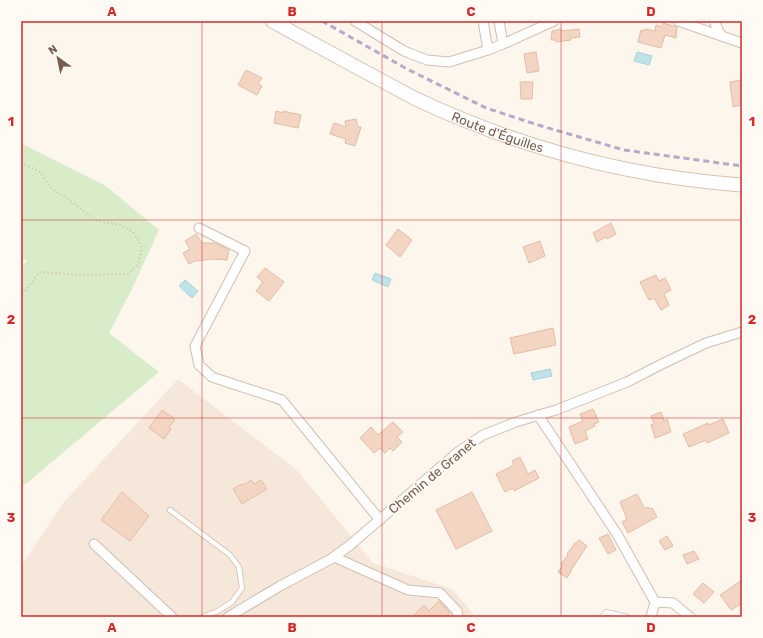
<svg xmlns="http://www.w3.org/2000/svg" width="763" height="638" font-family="Rubik,sans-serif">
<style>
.residential{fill:#f5e8da}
.green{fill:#d8ecc9}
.water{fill:#bfe3e8;stroke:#a5d3da}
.building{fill:#f3d5c3;stroke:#e6bba3}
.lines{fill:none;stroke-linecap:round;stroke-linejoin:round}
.lane-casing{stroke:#d1beb0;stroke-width:6}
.street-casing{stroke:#d1beb0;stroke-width:11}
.secondary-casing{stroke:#d6c0b0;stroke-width:15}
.path{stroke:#d9b8a5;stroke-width:2;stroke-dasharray:1 3;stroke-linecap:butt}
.lane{stroke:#fff;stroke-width:4.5}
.street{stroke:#fff;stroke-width:9}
.secondary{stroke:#fff;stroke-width:13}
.rail{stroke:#b9a8c9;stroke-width:3;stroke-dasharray:6 4;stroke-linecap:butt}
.grid{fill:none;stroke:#d62828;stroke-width:1;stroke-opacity:0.55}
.labels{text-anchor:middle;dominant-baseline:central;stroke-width:4;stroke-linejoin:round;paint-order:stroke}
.street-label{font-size:13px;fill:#7a5c4d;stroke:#fffaf3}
.neatline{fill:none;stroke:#d62828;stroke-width:1.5}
.grid-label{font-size:13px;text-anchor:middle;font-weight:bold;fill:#d62828}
</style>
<rect width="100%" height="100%" fill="#fdf6ec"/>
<!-- residential -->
<polygon class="residential" points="178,379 297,470 373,563 452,589 476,617 31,617 21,611 21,566 63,503"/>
<!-- green -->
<polygon class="green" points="21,143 106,186 159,230 131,291 109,333 159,372 21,488 21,267 27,261 21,257"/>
<!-- water -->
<g class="water">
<polygon points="637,52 652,56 649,65 634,61"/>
<polygon points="375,273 391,279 388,287 372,280"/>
<polygon points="185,280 198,291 192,298 179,286"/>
<polygon points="550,369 552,376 533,380 531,373"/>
</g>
<!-- building -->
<g class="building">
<polygon points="663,23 677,27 676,38 665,35 661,48 638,42 641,30 645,31 645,29 655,31 656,25 662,27"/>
<polygon points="561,29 561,31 579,29 580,37 571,38 571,40 556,42 556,40 551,40 552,31"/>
<polygon points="536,52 539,71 527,73 524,54"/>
<polygon points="246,70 262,78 258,84 262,86 257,95 238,85"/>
<polygon points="742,80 742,105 733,107 730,82"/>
<polygon points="520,82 533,82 532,99 521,99"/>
<polygon points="276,111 283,113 283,111 301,115 298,128 274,123"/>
<polygon points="356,119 358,127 361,127 355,146 345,143 346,139 330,134 334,123 346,127 345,121"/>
<polygon points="611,223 616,234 607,239 606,237 597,242 593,233"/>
<polygon points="398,229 412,240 400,257 386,245"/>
<polygon points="196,234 202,243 215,243 229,250 227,260 213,259 195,261 189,264 183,253 190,249 185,241"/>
<polygon points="540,241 545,256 529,263 523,247"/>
<polygon points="265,268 284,282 269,301 256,291 263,282 257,277"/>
<polygon points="656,275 659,281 665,278 671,290 664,294 669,305 661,310 654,298 649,300 640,282"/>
<polygon points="553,328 556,345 514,354 510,338"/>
<polygon points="593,409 599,422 594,424 595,426 585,431 588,439 575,444 569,427 583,421 580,414"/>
<polygon points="162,410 175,419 169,428 171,429 164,439 149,428"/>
<polygon points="661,412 664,421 667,419 671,432 655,438 651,425 654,424 651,416"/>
<polygon points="723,419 729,433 707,443 706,440 689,447 683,434 708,423 709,425"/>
<polygon points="393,422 403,432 397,437 402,442 393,451 390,448 385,453 380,448 374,453 360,438 371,427 378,435"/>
<polygon points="520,457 528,474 535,470 539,478 514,491 513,488 505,492 496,474 514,465 512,461"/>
<polygon points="251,480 254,484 261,480 267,489 242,504 233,489 242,484 243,485"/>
<polygon points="122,492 149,516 130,541 101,520"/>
<polygon points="472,492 492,531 456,549 436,510"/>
<polygon points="637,494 645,509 648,507 650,509 652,508 657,517 628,533 622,522 627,519 620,502"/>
<polygon points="608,534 616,550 608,554 599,538"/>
<polygon points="667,536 673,546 665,550 659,541"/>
<polygon points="579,540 587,546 571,570 572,570 567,578 558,572 563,565 561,564 568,555 567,554 575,543 576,543"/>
<polygon points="694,551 699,559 687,564 683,555"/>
<polygon points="742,580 742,603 731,610 720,595"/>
<polygon points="703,583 714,592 704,603 693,594"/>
<polygon points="439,601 450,613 446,617 412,617 424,605 429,611"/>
</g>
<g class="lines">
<defs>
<g id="lane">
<polyline points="170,510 230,555 239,567 242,588 232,602 218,611 202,617"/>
<polyline points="602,617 606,612 627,617"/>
</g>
<g id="street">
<polyline points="355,21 404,51 427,60 449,62 488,50 503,44 554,21"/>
<polyline points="483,21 488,50"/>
<polyline points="499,21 503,44"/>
<polyline points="678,21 742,43"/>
<polyline points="714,21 721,36"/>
<polyline points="199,228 245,251 195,346 199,365 212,377 282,400 380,520"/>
<polyline points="538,415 617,534 655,602 673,603 690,617"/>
<polyline points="94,544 172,617"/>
<polyline points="334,557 408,590 440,593 457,611 458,617"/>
<polyline points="228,617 280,586 331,559 349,546 458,452 483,435 516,422 556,410 627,382 664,363 706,343 742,332"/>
<polyline points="651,617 655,602"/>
</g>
<g id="secondary">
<path id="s1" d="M272 21C301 37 331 53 360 69 379 79 397 89 416 99 518 147 629 177 742 185"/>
</g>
</defs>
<!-- lane casing -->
<use href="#lane" class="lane-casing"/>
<!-- street casing -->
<use href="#street" class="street-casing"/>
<!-- secondary casing -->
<use href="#secondary" class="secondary-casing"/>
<!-- path -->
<polyline class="path" points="21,163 39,171 52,189 65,197 97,221 121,225 134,233 142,248 138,265 128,274 79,275 40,272 21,296"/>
<!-- lane -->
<use href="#lane" class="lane"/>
<!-- street -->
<use href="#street" class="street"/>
<!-- secondary -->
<use href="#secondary" class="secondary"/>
<!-- rail -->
<polyline class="rail" points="322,21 407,69 486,108 538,125 624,150 742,166"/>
</g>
<!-- grid -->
<path class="grid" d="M202 21V617M382 21V617M561 21V617M21 220H742M21 418H742"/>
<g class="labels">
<!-- street labels -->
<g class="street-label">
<text stroke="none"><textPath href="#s1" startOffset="252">Route d'Éguilles</textPath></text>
<text transform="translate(432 476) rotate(-40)">Chemin de Granet</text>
</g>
</g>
<!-- border -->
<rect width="763" height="638" fill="none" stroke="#fffaf3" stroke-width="44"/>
<!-- north arrow -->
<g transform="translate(58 58) rotate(327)" stroke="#fffaf3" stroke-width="3" paint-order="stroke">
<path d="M0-3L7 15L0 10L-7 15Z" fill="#7a5c4d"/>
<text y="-6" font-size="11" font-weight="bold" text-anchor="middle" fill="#7a5c4d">N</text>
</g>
<rect x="22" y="22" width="719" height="594" class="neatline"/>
<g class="grid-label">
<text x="112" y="16">A</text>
<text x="292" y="16">B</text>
<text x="471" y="16">C</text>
<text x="651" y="16">D</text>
<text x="11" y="126">1</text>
<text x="752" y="126">1</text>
<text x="11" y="324">2</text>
<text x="752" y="324">2</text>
<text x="11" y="522">3</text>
<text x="752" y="522">3</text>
<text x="112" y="632">A</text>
<text x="292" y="632">B</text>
<text x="471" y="632">C</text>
<text x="651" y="632">D</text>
</g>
</svg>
